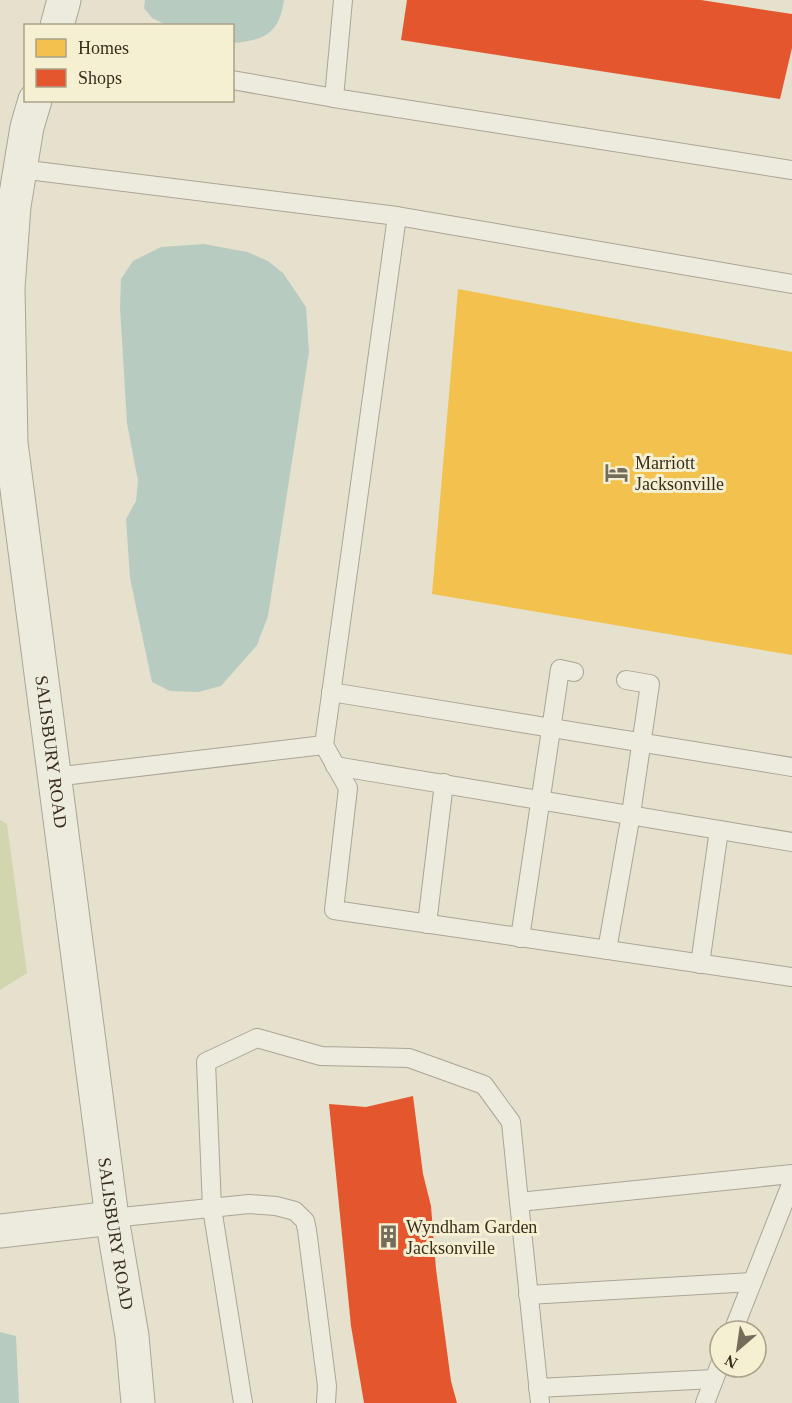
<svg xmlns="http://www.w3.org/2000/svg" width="792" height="1403" font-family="Georgia,serif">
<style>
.green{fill:#d1d6af}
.water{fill:#b8cbc1}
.homes{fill:#f2c14e}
.shops{fill:#e4572e}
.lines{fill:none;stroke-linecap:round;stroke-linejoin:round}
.service-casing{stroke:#aaa596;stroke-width:20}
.minor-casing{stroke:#aaa596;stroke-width:35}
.tertiary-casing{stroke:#aaa596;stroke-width:35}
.service{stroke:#edeade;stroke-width:18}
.minor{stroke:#edeade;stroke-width:33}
.tertiary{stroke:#edeade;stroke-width:33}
.labels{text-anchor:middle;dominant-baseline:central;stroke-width:6;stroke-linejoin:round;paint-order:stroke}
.poi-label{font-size:18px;fill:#392e1e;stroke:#f6f0d3;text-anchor:start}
.street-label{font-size:18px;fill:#392e1e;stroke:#f6f0d3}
</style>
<rect width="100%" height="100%" fill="#e5e1cd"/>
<!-- green -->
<polygon class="green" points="0,820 7,824 27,973 0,990"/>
<!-- water -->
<g class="water">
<path d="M145 0H284C279 34 265 40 233 43L232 26 167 25 152 18 144 8Z"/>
<polygon points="204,244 247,252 268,261 283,273 306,307 309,352 268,616 257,645 221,686 198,692 170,691 152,682 130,578 126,519 136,501 138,481 127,423 120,308 121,279 133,261 161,247"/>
<polygon points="0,1332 16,1336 19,1403 0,1403"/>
</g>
<!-- homes -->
<polygon class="homes" points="458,289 792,352 792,655 432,594"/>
<!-- shops -->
<g class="shops">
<polygon points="407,0 701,0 792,14 792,48 780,99 401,40"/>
<polygon points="413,1096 423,1174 431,1206 436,1269 451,1381 457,1403 364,1403 351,1326 329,1104 366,1107"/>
</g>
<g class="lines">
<defs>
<g id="service">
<polyline points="343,0 334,98 792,170"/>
<polyline points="232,80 334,98"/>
<polyline points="20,169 397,216 792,284"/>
<polyline points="331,692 792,767"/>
<polyline points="324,745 397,216"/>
<polyline points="335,766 792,842"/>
<polyline points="54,777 324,745 348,788 334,910 792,977"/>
<polyline points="427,924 444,783"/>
<polyline points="520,938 560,669 574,672"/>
<polyline points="607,950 631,814 650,684 626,680"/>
<polyline points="700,964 719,830"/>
<polyline points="519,1202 540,1403"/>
<polyline points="112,1218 249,1204 276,1206 295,1211 305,1221 307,1230 327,1386 326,1403"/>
<polyline points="528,1295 752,1282"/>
<polyline points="733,1331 792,1182"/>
<polyline points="538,1388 714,1379"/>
<polyline points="243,1403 212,1208 206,1062 257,1038 321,1056 409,1058 484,1085 511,1122 519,1202 792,1174"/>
<polyline points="705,1403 720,1364"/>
</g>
<polyline id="minor" points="0,1231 112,1218"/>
<g id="tertiary">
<polyline points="57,26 64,0"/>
<path id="s1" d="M35 100 27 127 14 206 8 288 11 443 112 1218 132 1336 138 1403"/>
</g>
</defs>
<!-- service casing -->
<use href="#service" class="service-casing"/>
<!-- minor casing -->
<use href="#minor" class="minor-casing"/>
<!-- tertiary casing -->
<use href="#tertiary" class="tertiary-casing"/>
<!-- service -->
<use href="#service" class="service"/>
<!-- minor -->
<use href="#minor" class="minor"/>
<!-- tertiary -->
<use href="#tertiary" class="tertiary"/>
</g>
<!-- icons -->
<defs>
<symbol id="hotel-bare" viewBox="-9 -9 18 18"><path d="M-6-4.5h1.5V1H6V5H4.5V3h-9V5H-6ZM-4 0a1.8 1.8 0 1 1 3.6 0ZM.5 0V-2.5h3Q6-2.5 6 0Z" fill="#756d5b" stroke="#f6f0d3" stroke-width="2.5" paint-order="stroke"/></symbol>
<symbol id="building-bare" viewBox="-9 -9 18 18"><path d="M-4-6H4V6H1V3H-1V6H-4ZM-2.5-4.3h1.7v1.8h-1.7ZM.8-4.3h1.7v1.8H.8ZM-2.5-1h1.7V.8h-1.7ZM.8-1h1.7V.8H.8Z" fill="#756d5b" stroke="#f6f0d3" stroke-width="2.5" paint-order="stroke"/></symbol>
</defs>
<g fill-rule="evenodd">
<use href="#hotel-bare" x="600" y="456" width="33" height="33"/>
<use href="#building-bare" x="372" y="1220" width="33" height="33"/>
</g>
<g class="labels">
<!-- poi labels -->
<g class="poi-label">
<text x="635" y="463">Marriott<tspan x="635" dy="21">Jacksonville</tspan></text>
<text x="406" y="1227">Wyndham Garden<tspan x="406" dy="21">Jacksonville</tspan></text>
</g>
<!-- street labels -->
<g class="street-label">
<text stroke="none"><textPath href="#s1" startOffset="657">SALISBURY ROAD</textPath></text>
<text stroke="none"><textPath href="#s1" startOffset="1143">SALISBURY ROAD</textPath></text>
</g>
</g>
<!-- legend -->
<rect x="24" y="24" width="210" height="78" fill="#f6f0d3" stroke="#aaa28b" stroke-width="1.5"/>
<rect x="36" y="39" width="30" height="18" fill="#f2c14e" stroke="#aaa28b" stroke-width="1.5"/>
<text x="78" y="54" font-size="18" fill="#392e1e">Homes</text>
<rect x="36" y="69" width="30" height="18" fill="#e4572e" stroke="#aaa28b" stroke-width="1.5"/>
<text x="78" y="84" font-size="18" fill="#392e1e">Shops</text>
<!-- north arrow -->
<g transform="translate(738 1349) rotate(209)"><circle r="28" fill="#f6f0d3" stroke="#aaa28b" stroke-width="1.5"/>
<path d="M0-4.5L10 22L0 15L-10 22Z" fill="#756d5b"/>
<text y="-9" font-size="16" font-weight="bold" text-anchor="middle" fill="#392e1e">N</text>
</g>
</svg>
